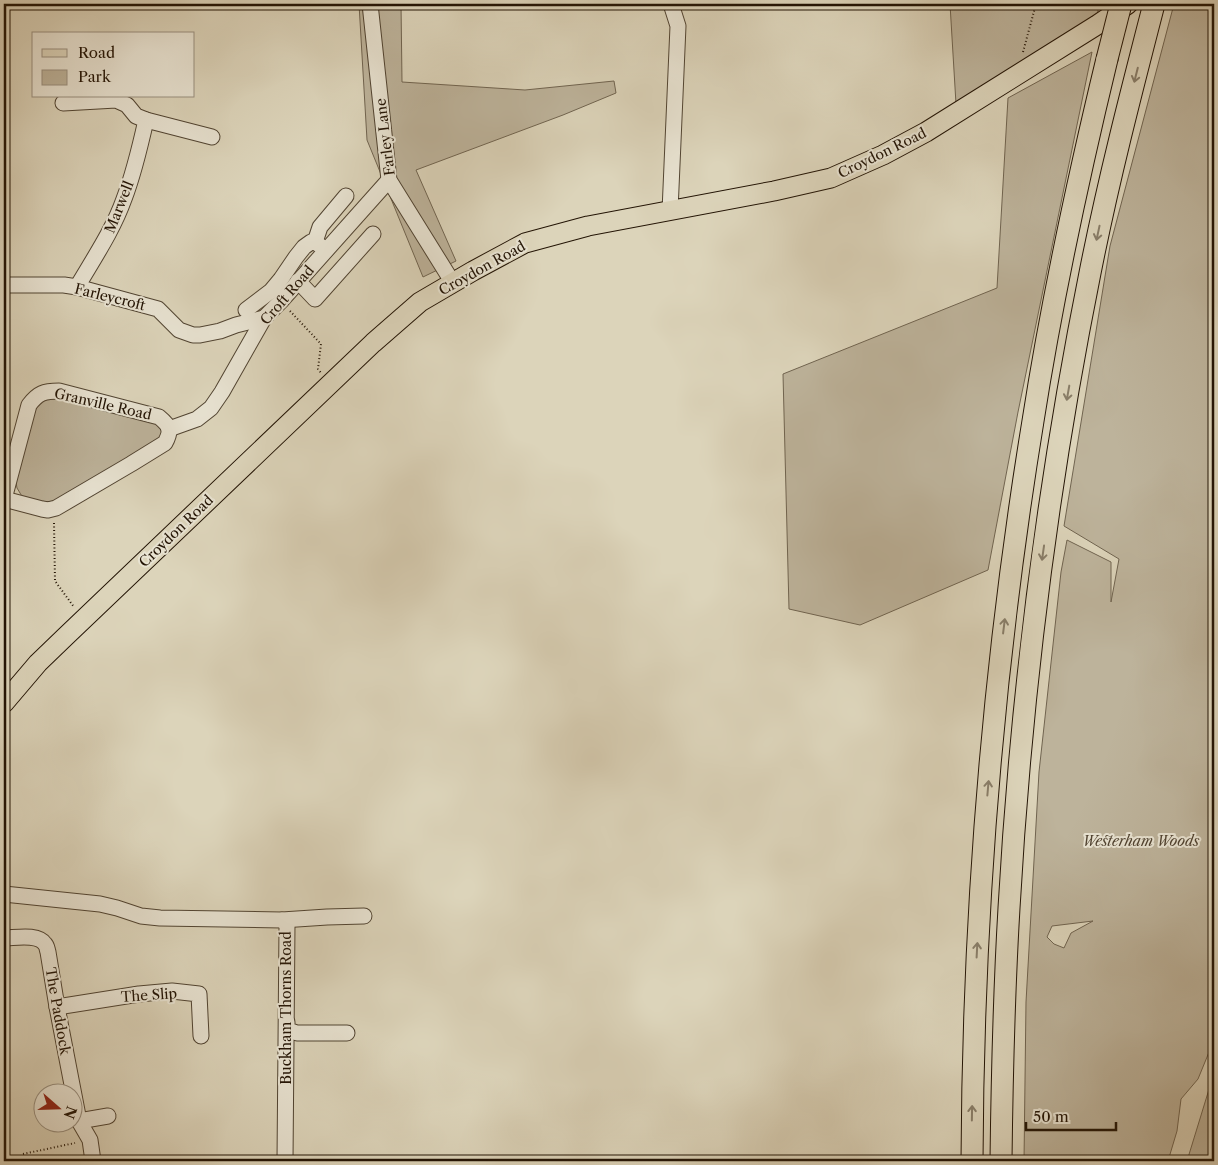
<svg xmlns="http://www.w3.org/2000/svg" width="1218" height="1165" font-family="'Libre Caslon Text',serif">
<style>
.green{fill:#bdb39b;stroke:#706450;fill-rule:evenodd}
.lines{fill:none;stroke-linecap:round;stroke-linejoin:round}
.minor-casing{stroke:#514432;stroke-width:17}
.major-casing{stroke:#231405;stroke-width:21}
.highway-casing{stroke:#231405;stroke-width:23}
.path{stroke:#231405;stroke-width:2;stroke-dasharray:1 2.5;stroke-linecap:butt}
.minor{stroke:#e8e3d2;stroke-width:15}
.major{stroke:#dcd4ba;stroke-width:19}
.highway{stroke:#dcd4ba;stroke-width:21}
.highway-bridge-casing{stroke:#231405;stroke-width:23;stroke-linecap:butt}
.highway-bridge{stroke:#dcd4ba;stroke-width:21}
.oneway{stroke:#897e69}
.labels{text-anchor:middle;dominant-baseline:central;stroke-width:4;stroke-linejoin:round;paint-order:stroke}
.street-label{font-size:14px;fill:#231405;stroke:#e8e3d2}
.park-label{font-size:14px;font-style:italic;fill:#514432;stroke:#e8e3d2}
</style>
<rect width="100%" height="100%" fill="#dcd4ba"/>
<filter id="stains"><feTurbulence type="fractalNoise" baseFrequency=".004" numOctaves="4"/><feColorMatrix values="0 0 0 0 .2 0 0 0 0 .09 0 0 0 0 .02 0 0 0 .5 -.17"/></filter>
<radialGradient id="worn" r=".72"><stop offset=".6" stop-color="#630" stop-opacity="0"/><stop offset="1" stop-color="#630" stop-opacity=".3"/></radialGradient>
<!-- green -->
<g class="green">
<polygon points="359,4 401,4 402,82 525,90 614,81 616,93 563,115 416,170 456,261 423,277 367,140"/>
<polygon points="950,4 1100,4 1097,14 956,104"/>
<path d="M1174 4H1214V1040L1198 1079 1181 1099 1177 1131 1168 1161H1024L1026 1002 1039 772 1061 572 1067 540 1111 562V602L1119 559 1064 526 1110 246ZM1093 921 1071 933 1064 948 1054 944 1047 937 1052 926Z"/>
<polygon points="1092,52 1018,412 988,570 860,625 789,609 783,374 997,288 1008,98"/>
<polygon points="51,396 158,422 163,432 159,440 57,501 47,503 23,498 17,488 15,477 37,405"/>
<polygon points="1214,1073 1214,1161 1187,1161"/>
</g>
<g class="lines">
<defs>
<g id="minor">
<polyline points="370,4 389,180 453,283"/>
<path d="M63 103 116 100 127 105 136 116 146 120C140 147 134 173 124 199 113 230 94 258 77 287"/>
<polyline points="146,120 212,137"/>
<polyline points="670,211 678,26 671,4"/>
<polyline points="315,242 320,227 346,196"/>
<polyline points="298,281 315,299 373,234"/>
<polyline points="4,285 64,285 77,287 158,309 179,330 193,335 200,335 220,331 236,325 264,318"/>
<polyline points="246,310 271,291 281,279 296,257 304,247 311,242 315,242 326,250"/>
<polyline points="169,429 197,419 211,408 222,392 264,318 281,301 389,180"/>
<path d="M4 499 42 509 48 510 56 508 131 464 165 443C172 430 170 426 159 417L59 391C44 391 38 393 29 405L4 499"/>
<polyline points="4,894 100,904 117,908 141,916 160,918 282,920 287,925 285,1161"/>
<polyline points="282,920 327,917 364,916"/>
<path d="M4 938C15 938 38 933 45 944 47 946 47 949 48 952L57 1007 79 1121 90 1140 93 1161"/>
<polyline points="57,1007 139,994 172,991 199,994 201,1036"/>
<polyline points="287,1022 287,1028 291,1031 297,1033 347,1033"/>
<polyline points="79,1121 108,1116"/>
</g>
<polyline id="major" points="4,703 38,663 66,636 373,343 420,302 473,271 525,243 588,226 774,191 831,178 883,155 926,132 1097,25 1128,4"/>
<g id="highway">
<path d="M972 1161C973 913 993 666 1033 421 1052 299 1078 179 1107 59"/>
<path d="M1001 1161C1002 1077 1004 993 1009 908 1021 695 1048 482 1090 273 1108 182 1131 93 1154 4"/>
</g>
</defs>
<!-- minor casing -->
<use href="#minor" class="minor-casing"/>
<!-- major casing -->
<use href="#major" class="major-casing"/>
<!-- highway casing -->
<use href="#highway" class="highway-casing"/>
<!-- path -->
<g class="path">
<polyline points="1023,52 1036,4"/>
<polyline points="290,311 321,344 318,369 321,373"/>
<polyline points="54,523 55,581 74,607"/>
<polyline points="23,1161 23,1154 75,1143"/>
</g>
<!-- minor -->
<use href="#minor" class="minor"/>
<!-- major -->
<use href="#major" class="major"/>
<!-- highway -->
<use href="#highway" class="highway"/>
<defs>
<polyline id="highway-bridge" points="1107,59 1121,4"/>
</defs>
<!-- highway-bridge casing -->
<use href="#highway-bridge" class="highway-bridge-casing"/>
<!-- highway-bridge -->
<use href="#highway-bridge" class="highway-bridge"/>
</g>
<!-- one-way arrows -->
<defs><path id="oneway-shaft" d="M-6 0H5M1.5-3L5.5 0L1.5 3" fill="none" stroke-width="1.6" stroke-linecap="round" stroke-linejoin="round" transform="scale(1.25)"/></defs>
<g class="oneway">
<use href="#oneway-shaft" transform="translate(1136 75) rotate(104)"/>
<use href="#oneway-shaft" transform="translate(1098 233) rotate(102)"/>
<use href="#oneway-shaft" transform="translate(1068 393) rotate(100)"/>
<use href="#oneway-shaft" transform="translate(1043 553) rotate(98)"/>
<use href="#oneway-shaft" transform="translate(1004 626) rotate(-83)"/>
<use href="#oneway-shaft" transform="translate(988 788) rotate(-85)"/>
<use href="#oneway-shaft" transform="translate(977 950) rotate(-87)"/>
<use href="#oneway-shaft" transform="translate(972 1113) rotate(-89)"/>
</g>
<g class="labels">
<!-- street labels -->
<g class="street-label">
<text transform="translate(385 137) rotate(-97)">Farley Lane</text>
<text transform="translate(882 153) rotate(-26)">Croydon Road</text>
<text transform="translate(119 207) rotate(-68)">Marwell</text>
<text transform="translate(482 268) rotate(-29)">Croydon Road</text>
<text transform="translate(287 295) rotate(-49)">Croft Road</text>
<text transform="translate(110 297) rotate(14)">Farleycroft</text>
<text transform="translate(103 404) rotate(13)">Granville Road</text>
<text transform="translate(176 531) rotate(-44)">Croydon Road</text>
<text transform="translate(149 995) rotate(-4)">The Slip</text>
<text transform="translate(286 1008) rotate(-90)">Buckham Thorns Road</text>
<text transform="translate(58 1011) rotate(80)">The Paddock</text>
</g>
<!-- park labels -->
<g class="park-label">
<text x="1141" y="841">Westerham Woods</text>
</g>
</g>
<!-- margin -->
<rect width="1218" height="1165" fill="none" stroke="#dcd4ba" stroke-width="20"/>
<rect x="5" y="5" width="1208" height="1155" fill="none" stroke="#231405" stroke-width="2.5"/>
<rect x="10" y="10" width="1198" height="1145" fill="none" stroke="#231405"/>
<!-- legend -->
<rect x="32" y="32" width="162" height="65" fill="#e8e3d2" stroke="#999080"/>
<rect x="42" y="49" width="25" height="8" fill="#dcd4ba" stroke="#999080"/>
<text x="78" y="58" font-size="15" fill="#231405">Road</text>
<rect x="42" y="70" width="25" height="15" fill="#bdb39b" stroke="#999080"/>
<text x="78" y="82" font-size="15" fill="#231405">Park</text>
<!-- north arrow -->
<g transform="translate(58 1108) rotate(110)"><circle r="24" fill="#e8e3d2" stroke="#999080"/>
<path d="M0-4L9 19L0 12L-9 19Z" fill="#8f2418"/>
<text y="-8" font-size="14" font-weight="bold" text-anchor="middle" fill="#231405">N</text>
</g>
<!-- scale -->
<path d="M1026 1122v8h90v-8" fill="none" stroke="#231405" stroke-width="2.5"/>
<text x="1033" y="1122" font-size="15" fill="#231405" stroke="#e8e3d2" stroke-width="4" paint-order="stroke">50 m</text>
<rect width="100%" height="100%" filter="url(#stains)"/>
<rect width="100%" height="100%" fill="url(#worn)"/>
</svg>
